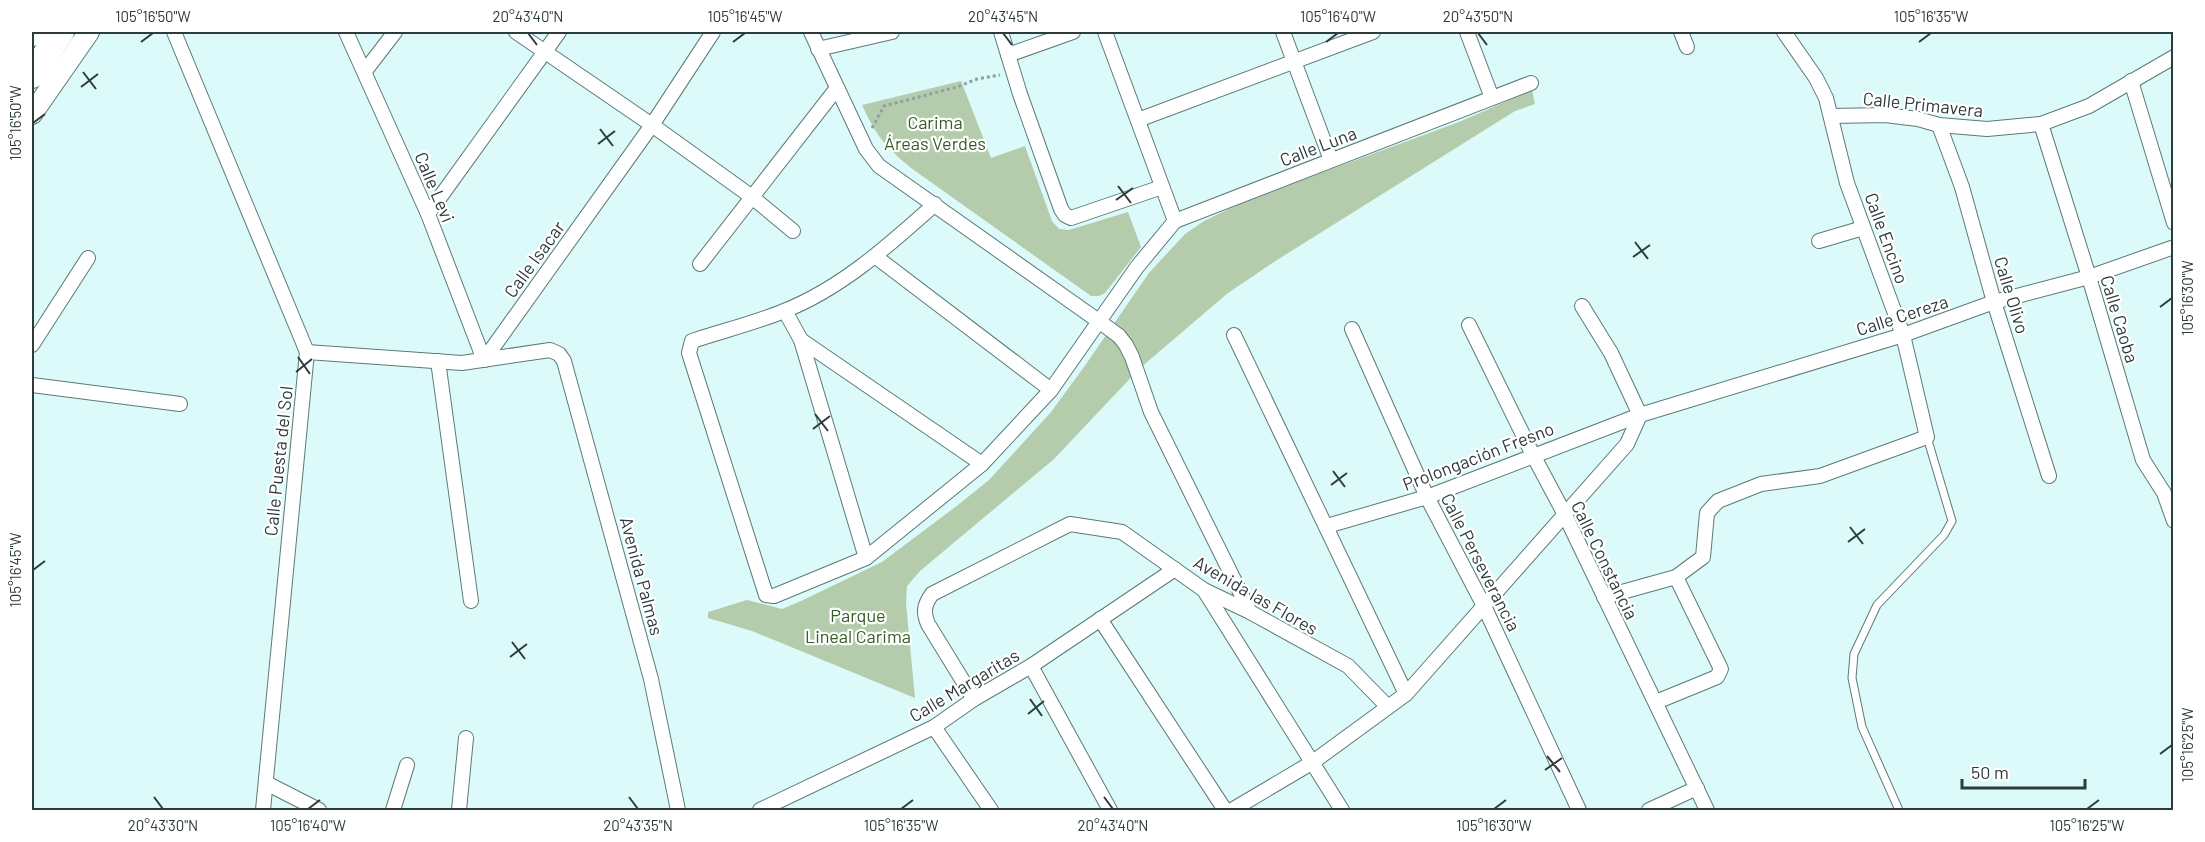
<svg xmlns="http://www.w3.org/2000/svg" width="2205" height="842" font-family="Barlow,sans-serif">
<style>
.green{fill:#b4ccab}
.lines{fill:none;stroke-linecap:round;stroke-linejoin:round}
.lane-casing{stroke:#5d7979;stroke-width:9}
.street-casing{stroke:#5d7979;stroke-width:16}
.secondary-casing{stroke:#5d7979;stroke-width:22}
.highway-casing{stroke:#5d7979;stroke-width:28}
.path{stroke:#8ba2a1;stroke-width:3;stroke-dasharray:3 3;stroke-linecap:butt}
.lane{stroke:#fff;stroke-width:7}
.street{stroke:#fff;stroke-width:14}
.secondary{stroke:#fff;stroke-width:20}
.highway{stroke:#fff;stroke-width:26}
.ticks{fill:none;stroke:#2e3b3b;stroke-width:2}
.labels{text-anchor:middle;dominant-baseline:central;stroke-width:4.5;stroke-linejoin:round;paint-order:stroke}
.street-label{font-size:18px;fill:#2e3b3b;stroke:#fff}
.park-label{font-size:18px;fill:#345c24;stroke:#fff}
.neatline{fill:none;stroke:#2e3b3b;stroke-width:2}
.ticks-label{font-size:15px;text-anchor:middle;fill:#2e3b3b}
</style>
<rect width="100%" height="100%" fill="#dbfaf9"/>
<!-- green -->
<g class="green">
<path d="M961 81 991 158 1025 146 1052 221 1059 229 1069 230 1128 212 1141 247 1105 293 1099 296H1091L911 168C884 145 877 137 862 105Z"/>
<polygon points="1532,90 1535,104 1515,111 1277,260 1228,293 1140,368 1054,459 920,571 907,586 906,603 915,698 752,631 708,618 708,612 747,600 782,609 801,601 882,562 958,505 989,480 1051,412 1084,367 1149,273 1185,234 1204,221 1248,200 1459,122"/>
</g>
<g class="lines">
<defs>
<polyline id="lane" points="1899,810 1862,727 1852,678 1854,654 1877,605 1944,535 1952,521 1927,437"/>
<g id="street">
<polyline points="174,32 307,352 263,810"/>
<polyline points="346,32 428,214 484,360"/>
<polyline points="516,32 652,125 752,197 793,231"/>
<polyline points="811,32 866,149 879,166 1100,322 1119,336 1126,345 1132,357 1151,412 1250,612"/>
<polyline points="1001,32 1020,94 1061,209 1065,215 1071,218 1162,187"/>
<polyline points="1105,32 1175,221"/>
<polyline points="1283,32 1331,160"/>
<polyline points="1467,32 1492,98"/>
<polyline points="1681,32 1687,47"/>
<polyline points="818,49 892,32"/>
<polyline points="1008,55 1073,32"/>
<polyline points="365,71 395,32"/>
<polyline points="2131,81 2174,223"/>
<polyline points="1831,116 1885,115 1918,119 1939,125 1987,129 2041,124 2089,106 2174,57"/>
<polyline points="1138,120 1373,32"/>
<polyline points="2041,124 2089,277 2143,460 2164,493 2174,521"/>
<polyline points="1939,125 1962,187 1994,302 2049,476"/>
<path d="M935 204C889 245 842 288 784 311 755 323 722 331 692 341L689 353 766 595 774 596 866 558 982 464 1051 390 1137 267 1175 221 1531 83"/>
<polyline points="428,214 559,32"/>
<polyline points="1819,241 1863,228"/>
<polyline points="876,257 1051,390"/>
<polyline points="700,264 837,88"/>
<polyline points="1582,306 1611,353 1640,415"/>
<polyline points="785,311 801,340 982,464"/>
<polyline points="1469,325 1533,455 1564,513 1707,810"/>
<polyline points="1352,329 1427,497 1484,606 1579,810"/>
<polyline points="1234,335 1406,694"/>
<polyline points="801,340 866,558"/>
<polyline points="32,345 88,258"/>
<polyline points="307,352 462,363 550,350 559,354 564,361 651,679 678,810"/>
<polyline points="484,360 652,125 713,32"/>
<polyline points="438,361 471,601"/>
<polyline points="32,385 180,404"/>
<polyline points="1327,526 1427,497 1640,415 1903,335 1994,302 2089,277 2174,247"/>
<polyline points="1204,590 1342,810"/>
<polyline points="1604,597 1676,577 1703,557 1707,513 1718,501 1761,484 1820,476 1927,437 1903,335 1847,183 1826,98 1816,78 1784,32"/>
<polyline points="1100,619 1225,810"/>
<polyline points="1031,666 1110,810"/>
<path d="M974 699 928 624C923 612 924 605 932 594L1070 524 1122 532 1204 590 1250 612 1348 666 1388 707"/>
<polyline points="1656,702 1717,677 1721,669 1676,577"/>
<polyline points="934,727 991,810"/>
<polyline points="266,783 319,810"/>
<polyline points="393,810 407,765"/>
<polyline points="459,810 466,738"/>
<polyline points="760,810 934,727 974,699 1031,666 1175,569"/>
<polyline points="1232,810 1313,762 1406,694 1627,444 1640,415"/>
<polyline points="1649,810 1697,788"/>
</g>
<polyline id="secondary" points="32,114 89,32"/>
<g id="highway">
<polyline points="32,33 33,32"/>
<polyline points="32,75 61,32"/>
</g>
</defs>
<!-- lane casing -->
<use href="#lane" class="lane-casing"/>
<!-- street casing -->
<use href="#street" class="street-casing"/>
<!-- secondary casing -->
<use href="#secondary" class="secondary-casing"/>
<!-- highway casing -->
<use href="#highway" class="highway-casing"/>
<!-- path -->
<polyline class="path" points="872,128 884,106 957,87 977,79 1000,75"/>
<!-- lane -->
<use href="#lane" class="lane"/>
<!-- street -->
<use href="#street" class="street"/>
<!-- secondary -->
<use href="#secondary" class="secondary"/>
<!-- highway -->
<use href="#highway" class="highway"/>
</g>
<!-- ticks -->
<path class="ticks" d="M528 33 537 45M1003 33 1012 45M1478 33 1487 45M141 42 153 33M733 42 745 33M1326 42 1338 33M1919 42 1931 33M83 72 96 89M81 87 98 74M33 123 45 114M600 129 613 146M598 144 615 131M1118 186 1131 203M1116 200 1133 188M1635 242 1648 259M1633 257 1650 245M2160 307 2172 298M298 357 310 374M296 372 312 359M815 414 828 431M813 429 830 416M1333 471 1345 487M1331 485 1347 473M1850 527 1863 544M1848 542 1865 529M33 570 45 561M512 642 525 659M510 657 527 644M1030 699 1042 716M1028 714 1044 701M2160 754 2172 745M1547 756 1560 772M1545 770 1562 758M154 797 163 809M629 797 638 809M1104 797 1113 809M308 809 320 800M901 809 913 800M1494 809 1506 800M2087 809 2099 800"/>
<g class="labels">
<!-- street labels -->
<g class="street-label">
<text transform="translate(1923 104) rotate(6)">Calle Primavera</text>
<text transform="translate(1318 146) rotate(-21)">Calle Luna</text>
<text transform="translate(435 187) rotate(67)">Calle Levi</text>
<text transform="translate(1887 238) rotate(70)">Calle Encino</text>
<text transform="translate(534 259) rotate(-54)">Calle Isacar</text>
<text transform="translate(2012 295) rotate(73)">Calle Olivo</text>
<text transform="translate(1902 315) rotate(-18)">Calle Cereza</text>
<text transform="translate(2120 319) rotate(73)">Calle Caoba</text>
<text transform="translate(1478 456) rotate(-21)">Prolongación Fresno</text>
<text transform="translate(278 461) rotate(-84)">Calle Puesta del Sol</text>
<text transform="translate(1605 560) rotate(64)">Calle Constancia</text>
<text transform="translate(1481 562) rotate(63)">Calle Perseverancia</text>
<text transform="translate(642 576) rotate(75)">Avenida Palmas</text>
<text transform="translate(1256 595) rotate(30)">Avenida las Flores</text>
<text transform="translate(964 685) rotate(-31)">Calle Margaritas</text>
</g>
<!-- park labels -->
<g class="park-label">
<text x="935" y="122">Carima<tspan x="935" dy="21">Áreas Verdes</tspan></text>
<text x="858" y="615">Parque<tspan x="858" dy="21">Lineal Carima</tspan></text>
</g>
</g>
<!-- border -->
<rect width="2205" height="842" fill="none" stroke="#ffffff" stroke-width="66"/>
<!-- scale -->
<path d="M1962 779v9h123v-9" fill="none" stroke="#2e3b3b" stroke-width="3"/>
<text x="1971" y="779" font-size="18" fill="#2e3b3b" stroke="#ffffff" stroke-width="4.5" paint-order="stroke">50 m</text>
<rect x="33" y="33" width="2139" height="776" class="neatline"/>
<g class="ticks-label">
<text x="153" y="22">105°16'50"W</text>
<text x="528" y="22">20°43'40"N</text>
<text x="745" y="22">105°16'45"W</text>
<text x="1003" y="22">20°43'45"N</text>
<text x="1338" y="22">105°16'40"W</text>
<text x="1478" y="22">20°43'50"N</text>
<text x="1931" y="22">105°16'35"W</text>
<text transform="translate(16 123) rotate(-90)" y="5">105°16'50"W</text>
<text transform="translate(2188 298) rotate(-90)" y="5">105°16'30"W</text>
<text transform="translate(16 570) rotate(-90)" y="5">105°16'45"W</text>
<text transform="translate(2188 745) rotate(-90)" y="5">105°16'25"W</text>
<text x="163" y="831">20°43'30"N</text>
<text x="308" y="831">105°16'40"W</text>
<text x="638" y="831">20°43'35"N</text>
<text x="901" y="831">105°16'35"W</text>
<text x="1113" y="831">20°43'40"N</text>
<text x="1494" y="831">105°16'30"W</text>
<text x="2087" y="831">105°16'25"W</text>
</g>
</svg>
